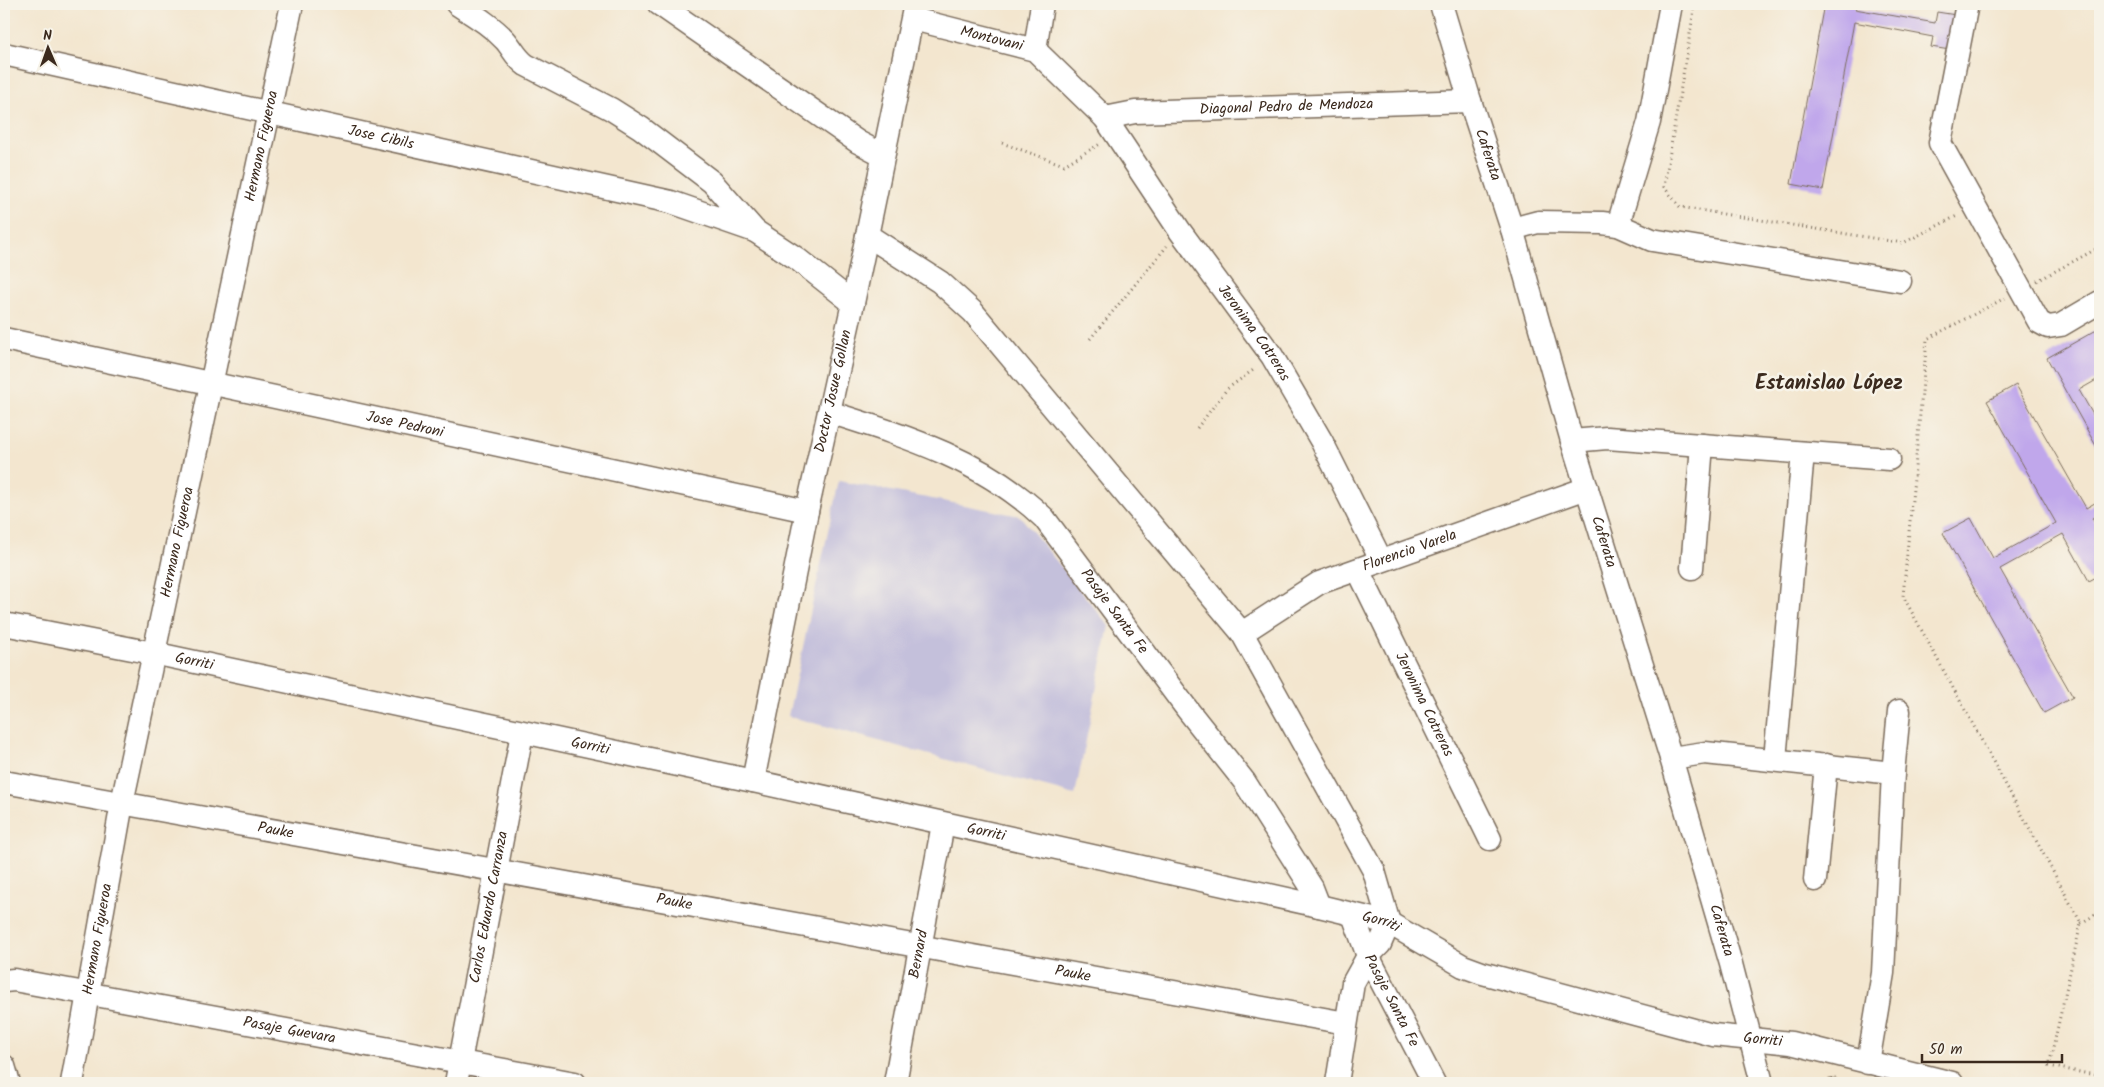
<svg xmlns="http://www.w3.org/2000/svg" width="2104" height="1087" font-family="Kalam,sans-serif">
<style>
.industrial{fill:#c4c0db}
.building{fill:#c0a7eb}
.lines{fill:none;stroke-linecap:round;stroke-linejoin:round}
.minor-casing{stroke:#7b6c5c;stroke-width:25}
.path{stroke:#7b6c5c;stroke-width:3;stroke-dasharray:1 4;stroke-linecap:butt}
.minor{stroke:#fff;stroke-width:22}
.labels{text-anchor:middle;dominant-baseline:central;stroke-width:5;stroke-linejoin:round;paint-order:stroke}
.street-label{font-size:15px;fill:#3b2a1e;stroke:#f7f3e8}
.district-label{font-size:20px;font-weight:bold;fill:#3b2a1e;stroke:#f7f3e8}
</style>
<rect width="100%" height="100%" fill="#f7f3e8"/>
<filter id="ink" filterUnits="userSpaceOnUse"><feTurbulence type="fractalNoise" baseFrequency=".02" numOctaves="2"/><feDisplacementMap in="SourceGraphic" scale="10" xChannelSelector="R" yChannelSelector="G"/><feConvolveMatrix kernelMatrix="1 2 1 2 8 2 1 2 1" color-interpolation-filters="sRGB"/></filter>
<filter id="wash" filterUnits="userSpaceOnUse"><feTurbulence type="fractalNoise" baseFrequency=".0096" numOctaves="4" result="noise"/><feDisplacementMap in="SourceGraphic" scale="20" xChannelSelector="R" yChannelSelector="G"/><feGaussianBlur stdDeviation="1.12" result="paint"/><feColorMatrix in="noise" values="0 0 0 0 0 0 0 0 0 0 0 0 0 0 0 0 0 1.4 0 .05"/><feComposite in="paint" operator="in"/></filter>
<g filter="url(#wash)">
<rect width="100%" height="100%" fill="#f3e6cf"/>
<!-- industrial -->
<polygon class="industrial" points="839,481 1020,516 1109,626 1075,795 788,716"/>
<g id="blocks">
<!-- building -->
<g class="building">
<polygon points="1824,4 1856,4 1855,9 1935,23 1937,12 1956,15 1950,50 1931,47 1933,37 1854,22 1823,190 1791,184"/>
<polygon points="2100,328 2100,378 2079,390 2100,427 2100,453 2047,358"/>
<polygon points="2016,385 2086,508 2100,500 2100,514 2092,518 2100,532 2100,575 2089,581 2063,534 2000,569 2073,697 2044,713 1943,533 1971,518 1993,558 2056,523 1987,401"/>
<polygon points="1836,1078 1837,1083 1814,1083 1813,1082"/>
</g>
</g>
</g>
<g filter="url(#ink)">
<use href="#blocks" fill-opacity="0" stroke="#7b6c5c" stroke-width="1"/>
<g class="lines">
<defs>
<g id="minor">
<path d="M457 4C474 15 491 25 505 40 513 49 516 58 526 65L611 109 641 128 712 182 755 231 796 258 853 303"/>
<polyline points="659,4 858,142 883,155"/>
<path id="s1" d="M1441 4 1470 101 1512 229 1572 441 1671 758 1731 964 1762 1083"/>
<polyline points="1967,4 1940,143 2039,322 2048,327 2061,325 2100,302"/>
<path id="s2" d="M913 19 1035 50 1105 118 1180 231 1272 356 1322 442 1381 560"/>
<polyline points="1035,50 1042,4"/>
<path id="s3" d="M4 54 671 202 755 231"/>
<path id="s4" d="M1105 118 1135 112 1470 101"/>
<polyline points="1618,225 1649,122 1671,4"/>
<polyline points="1512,229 1538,222 1602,223 1618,225 1652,240 1900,281"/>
<polyline points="867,235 940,282 973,312 1242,633 1374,871 1389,923 1380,944 1368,956 1353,983 1337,1083"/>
<path id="s5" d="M4 339 807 511"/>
<path id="s6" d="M829 412C908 437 983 460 1044 518L1187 709 1244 781 1312 888 1319 906"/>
<polyline points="1572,441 1607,438 1889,459"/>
<polyline points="1692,568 1702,445"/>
<path id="s7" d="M1358 570 1490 839"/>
<path id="s8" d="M4 624 153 653 753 781 1319 906 1389 923 1463 966 1482 973 1713 1035 1791 1043 1952 1083"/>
<path id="s9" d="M1242 633 1319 583 1587 488"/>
<polyline points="1671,758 1705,753 1893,773"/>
<polyline points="1775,759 1803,453"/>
<path id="s10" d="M753 781 807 511 853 303 915 4"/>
<path id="s11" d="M4 782 1346 1023"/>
<polyline points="1815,880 1826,765"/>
<path id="s12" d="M1353 915 1368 956 1434 1083"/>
<path id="s13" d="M4 981 14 980 575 1083"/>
<polyline points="1868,1063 1883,973 1893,773 1899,711"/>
<polyline points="4,1066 9,1083"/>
<path id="s14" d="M72 1083 122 803 292 4"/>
<path id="s15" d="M456 1083 522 733"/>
<path id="s16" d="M895 1083 943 824"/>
</g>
</defs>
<!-- minor casing -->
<use href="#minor" class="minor-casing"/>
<!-- path -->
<g class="path">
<polyline points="1695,4 1664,187 1680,207 1903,243 1959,215"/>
<polyline points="1002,143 1064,165 1100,144"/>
<polyline points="2037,281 2100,247"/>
<polyline points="2005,298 1927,339 1903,596 2081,923 2049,1066 2100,1076"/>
<polyline points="1090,339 1167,246"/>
<polyline points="1197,428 1227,389 1256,368"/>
<polyline points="2081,923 2100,912"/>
</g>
<!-- minor -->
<use href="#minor" class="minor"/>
</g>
</g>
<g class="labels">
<!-- street labels -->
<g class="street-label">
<text stroke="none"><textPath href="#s2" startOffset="81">Montovani</textPath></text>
<text stroke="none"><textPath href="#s4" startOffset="182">Diagonal Pedro de Mendoza</textPath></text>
<text stroke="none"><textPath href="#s3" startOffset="386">Jose Cibils</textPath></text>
<text stroke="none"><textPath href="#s14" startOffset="956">Hermano Figueroa</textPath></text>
<text stroke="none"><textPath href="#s1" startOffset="158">Caferata</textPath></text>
<text stroke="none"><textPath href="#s2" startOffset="485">Jeronima Cotreras</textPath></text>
<text stroke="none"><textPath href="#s10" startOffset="398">Doctor Josue Gollan</textPath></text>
<text stroke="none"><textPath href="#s5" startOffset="410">Jose Pedroni</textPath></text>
<text stroke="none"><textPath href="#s14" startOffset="551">Hermano Figueroa</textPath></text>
<text stroke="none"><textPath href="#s1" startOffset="562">Caferata</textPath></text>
<text stroke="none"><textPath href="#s9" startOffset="188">Florencio Varela</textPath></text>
<text stroke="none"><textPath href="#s6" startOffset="359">Pasaje Santa Fe</textPath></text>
<text stroke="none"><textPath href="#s8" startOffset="194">Gorriti</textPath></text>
<text stroke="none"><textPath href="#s7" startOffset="150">Jeronima Cotreras</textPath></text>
<text stroke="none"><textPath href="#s8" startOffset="599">Gorriti</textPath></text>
<text stroke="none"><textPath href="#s11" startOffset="276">Pauke</textPath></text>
<text stroke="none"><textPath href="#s8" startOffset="1004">Gorriti</textPath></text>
<text stroke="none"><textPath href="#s11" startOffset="681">Pauke</textPath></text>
<text stroke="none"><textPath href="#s15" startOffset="179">Carlos Eduardo Carranza</textPath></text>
<text stroke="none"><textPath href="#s8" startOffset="1409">Gorriti</textPath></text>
<text stroke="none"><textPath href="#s1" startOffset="968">Caferata</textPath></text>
<text stroke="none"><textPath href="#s14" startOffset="146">Hermano Figueroa</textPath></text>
<text stroke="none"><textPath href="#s16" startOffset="131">Bernard</textPath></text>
<text stroke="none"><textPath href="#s11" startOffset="1086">Pauke</textPath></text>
<text stroke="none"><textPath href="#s12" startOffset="94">Pasaje Santa Fe</textPath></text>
<text stroke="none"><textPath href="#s13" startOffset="290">Pasaje Guevara</textPath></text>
<text stroke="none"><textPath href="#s8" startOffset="1812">Gorriti</textPath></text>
</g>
<!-- district labels -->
<g class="district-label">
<text x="1829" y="384">Estanislao López</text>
</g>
</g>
<!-- margin -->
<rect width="2104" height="1087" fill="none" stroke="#f7f3e8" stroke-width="20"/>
<!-- north arrow -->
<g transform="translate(48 48) rotate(358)" stroke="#f7f3e8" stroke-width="4" paint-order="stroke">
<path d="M0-4L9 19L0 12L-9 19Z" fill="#3b2a1e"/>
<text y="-8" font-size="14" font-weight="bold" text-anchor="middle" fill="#3b2a1e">N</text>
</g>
<!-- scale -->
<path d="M1922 1054v8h140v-8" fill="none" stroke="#3b2a1e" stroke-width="2.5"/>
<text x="1929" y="1054" font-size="15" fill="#3b2a1e" stroke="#f7f3e8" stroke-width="4" paint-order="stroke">50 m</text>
</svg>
